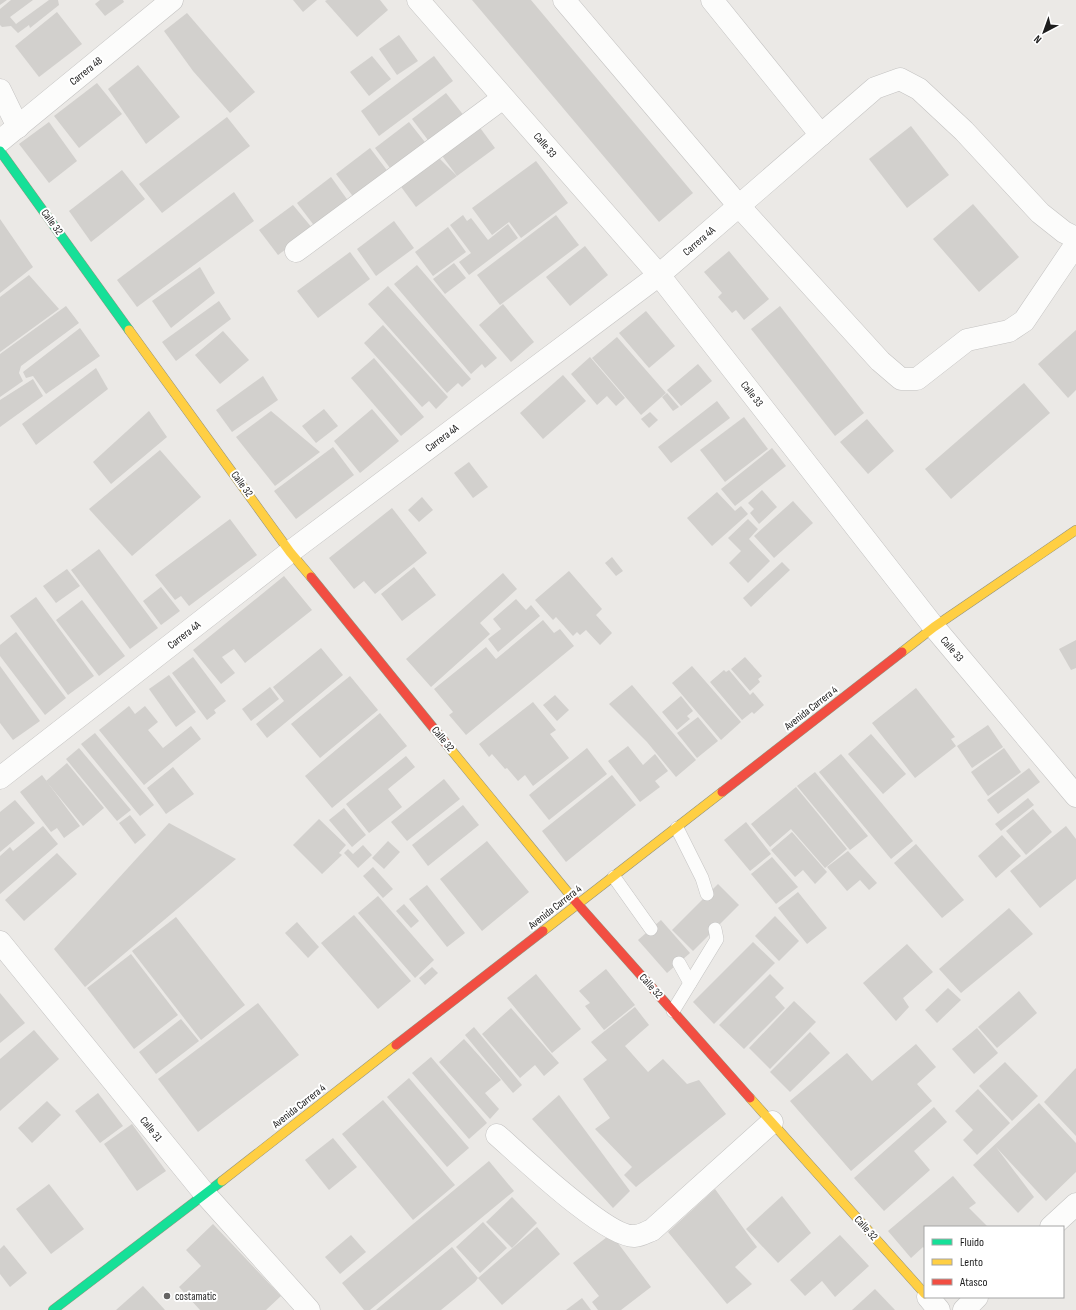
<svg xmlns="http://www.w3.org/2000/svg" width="1076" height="1310" font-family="'Sofia Sans Condensed',sans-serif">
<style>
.building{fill:#d2d0cd}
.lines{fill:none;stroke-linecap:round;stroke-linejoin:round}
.lane-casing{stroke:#c4c3c2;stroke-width:14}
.street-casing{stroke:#c4c3c2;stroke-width:23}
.fast-casing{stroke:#94947f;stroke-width:10}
.slow-casing{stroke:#94947f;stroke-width:10}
.jam-casing{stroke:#94947f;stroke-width:10}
.lane{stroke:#fcfcfb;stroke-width:13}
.street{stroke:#fcfcfb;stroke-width:22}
.fast{stroke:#16e098;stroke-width:9}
.slow{stroke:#ffcf43;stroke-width:9}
.jam{stroke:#f24e42;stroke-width:9}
.poi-dot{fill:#656463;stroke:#fff;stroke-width:1.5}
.labels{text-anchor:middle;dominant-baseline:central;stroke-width:4;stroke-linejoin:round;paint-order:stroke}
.street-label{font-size:11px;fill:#1d1d1d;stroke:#fff}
.poi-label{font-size:11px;fill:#1d1d1d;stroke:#fff;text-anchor:start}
</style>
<rect width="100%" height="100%" fill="#ebe9e6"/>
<!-- building -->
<g class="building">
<polygon points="0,0 7,0 0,5"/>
<polygon points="11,0 33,0 10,17 16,24 49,0 58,0 59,5 30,28 29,25 18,33 11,26 2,27 0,25 0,9"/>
<polygon points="100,0 123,0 124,2 105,16 95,4"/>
<polygon points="293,0 317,0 303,12"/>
<polygon points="327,0 380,0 388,10 357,37 325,1"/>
<polygon points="472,0 531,0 693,193 659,222"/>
<polygon points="57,12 82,44 39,77 15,46"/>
<polygon points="187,13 255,92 230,113 193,71 164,31"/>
<polygon points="399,35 418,61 397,75 379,49"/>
<polygon points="372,56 391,79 369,96 350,72"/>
<polygon points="434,56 453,81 379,136 361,111"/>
<polygon points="138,65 180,117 146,144 108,89"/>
<polygon points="97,83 122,114 79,148 54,116"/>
<polygon points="446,93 465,117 431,144 412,119"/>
<polygon points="227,117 250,146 162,213 139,184"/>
<polygon points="475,121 495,148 457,176 437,149"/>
<polygon points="49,122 77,161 49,183 19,144"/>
<polygon points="409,122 428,146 393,172 375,148"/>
<polygon points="911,126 949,175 907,208 869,159"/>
<polygon points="370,148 389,173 355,199 336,174"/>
<polygon points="433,152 457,176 416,207 396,180"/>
<polygon points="536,161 568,203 521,238 509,222 492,235 472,208"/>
<polygon points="122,170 145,199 91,242 69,211"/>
<polygon points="331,177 349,202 316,228 297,203"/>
<polygon points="234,192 254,221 137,307 117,280"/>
<polygon points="973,204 1019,257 979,292 933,239"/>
<polygon points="293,205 313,229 278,255 259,230"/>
<polygon points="463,215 467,221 471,218 488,240 508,224 518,238 469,275 459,262 471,253 450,225"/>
<polygon points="556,215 579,245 500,305 477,275"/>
<polygon points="0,219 33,267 0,293"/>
<polygon points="394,221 414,248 376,276 357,249"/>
<polygon points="448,227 466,252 433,276 415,252"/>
<polygon points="585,246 608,275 570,306 546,277"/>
<polygon points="729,251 769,299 744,320 736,310 732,313 718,297 722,293 704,272"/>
<polygon points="350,252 370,279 318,318 297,291"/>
<polygon points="454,263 466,278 445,294 433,279"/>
<polygon points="417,265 497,358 485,368 482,364 471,374 394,284"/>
<polygon points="200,267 215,293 171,328 152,301"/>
<polygon points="29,275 59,309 0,352 0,297"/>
<polygon points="388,286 471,379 462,387 458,383 447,393 368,304"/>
<polygon points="219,301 231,319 176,361 162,342"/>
<polygon points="503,304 534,342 511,362 479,325"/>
<polygon points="66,306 79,323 21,366 19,373 23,381 0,397 0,354"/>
<polygon points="780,306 864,413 835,436 751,329"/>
<polygon points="646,311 675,346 649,368 619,333"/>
<polygon points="383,325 448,397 436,409 429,401 422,407 364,343"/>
<polygon points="80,328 100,356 46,394 33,376 26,378 23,372"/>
<polygon points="1076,330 1076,390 1068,398 1038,364"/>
<polygon points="223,331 249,360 220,384 195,355"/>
<polygon points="617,337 666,393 641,415 592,358"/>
<polygon points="590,357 625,398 616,406 607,396 597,405 571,374"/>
<polygon points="374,358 424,417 401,436 351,378"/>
<polygon points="698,364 712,381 681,406 667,390"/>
<polygon points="96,368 108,389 36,445 22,424"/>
<polygon points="563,375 586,401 543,439 520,413"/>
<polygon points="263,376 278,400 232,432 216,410"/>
<polygon points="33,379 43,396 0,427 0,400"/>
<polygon points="1024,383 1050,413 951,499 925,469"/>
<polygon points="667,393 679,407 673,411 662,397"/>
<polygon points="717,401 730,418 671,463 658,447"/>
<polygon points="324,409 338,426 316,443 302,426"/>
<polygon points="372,409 399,441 360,473 334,441"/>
<polygon points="149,411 167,437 111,484 93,462"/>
<polygon points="271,411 320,452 275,486 236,437"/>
<polygon points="650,412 658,420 649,428 641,419"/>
<polygon points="744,417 768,449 725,482 700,450"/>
<polygon points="867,419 894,451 868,474 840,442"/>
<polygon points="333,447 354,475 296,519 274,491"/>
<polygon points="772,448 786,466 735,506 721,489"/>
<polygon points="160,450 201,497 132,556 89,509"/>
<polygon points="469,462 488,487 473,498 454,473"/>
<polygon points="762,490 777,507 759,524 750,513 754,509 748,503"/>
<polygon points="717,492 735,511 741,506 748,514 712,546 687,518"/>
<polygon points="422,497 433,510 419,522 408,510"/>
<polygon points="793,501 813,523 774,558 754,536"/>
<polygon points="392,508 427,553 375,594 364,581 354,589 329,558"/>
<polygon points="230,519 257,555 189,606 181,596 175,600 155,575"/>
<polygon points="748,519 758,529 749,539 770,561 748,583 729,563 741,551 728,538"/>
<polygon points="99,549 158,628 130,649 71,570"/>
<polygon points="612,557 623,571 616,576 605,563"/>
<polygon points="782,562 790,570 751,607 743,598"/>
<polygon points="414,567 436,595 402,621 381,594"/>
<polygon points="67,569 80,586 56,603 43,586"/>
<polygon points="569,571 602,609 596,615 612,633 600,645 586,630 580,635 577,632 573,636 556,617 553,620 535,600"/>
<polygon points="503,573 517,589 480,623 490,634 431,687 406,659"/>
<polygon points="284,576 312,610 245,663 234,649 222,657 235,673 221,684 193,650"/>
<polygon points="161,587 180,611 161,625 143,601"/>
<polygon points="36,597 94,676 68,695 10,616"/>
<polygon points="516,599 526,610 531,605 540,616 498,652 488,639 501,629 493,619"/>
<polygon points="82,600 125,656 99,676 56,620"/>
<polygon points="543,620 554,633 560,629 574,646 466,735 449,715 453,712 434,689 486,647 496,659"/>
<polygon points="16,632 66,698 45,715 0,656 0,645"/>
<polygon points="1076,640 1076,668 1071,670 1059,649"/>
<polygon points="321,648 343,675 267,738 256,724 284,701 273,687"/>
<polygon points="193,657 226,701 214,710 216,713 207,720 172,673"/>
<polygon points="745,657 762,676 758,679 760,682 750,691 731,669"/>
<polygon points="0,666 40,721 13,740 0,723"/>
<polygon points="692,666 741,722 721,740 672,683"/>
<polygon points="724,670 726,672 729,670 750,695 753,692 764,705 754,714 752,712 742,720 710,682"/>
<polygon points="169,675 196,712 176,727 149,689"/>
<polygon points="350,676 378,710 320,758 291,724"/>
<polygon points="632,685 696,760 676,777 647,742 609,704"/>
<polygon points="270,687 279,699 251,721 242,709"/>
<polygon points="916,688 955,737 951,739 956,746 915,778 872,723"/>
<polygon points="555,695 569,710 557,721 543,705"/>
<polygon points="681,696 693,711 687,716 690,719 677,730 662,712"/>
<polygon points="533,702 556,730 550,734 569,758 533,786 525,775 518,781 507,768 505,769 492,754 489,757 479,744"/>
<polygon points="129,706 135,714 145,706 158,722 148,730 163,748 191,726 201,739 144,785 99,730"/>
<polygon points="380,713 407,746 332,808 305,776"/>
<polygon points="698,717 718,741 697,758 677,733"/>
<polygon points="988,725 1003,747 972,768 957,746"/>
<polygon points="95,733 154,805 140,816 81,744"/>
<polygon points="871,734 906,774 883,794 848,754"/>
<polygon points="628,746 643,765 655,754 668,771 655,781 660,787 640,802 608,761"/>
<polygon points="79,748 131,810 117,821 66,759"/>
<polygon points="587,748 607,774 549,820 529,795"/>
<polygon points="1004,748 1021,772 988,796 971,772"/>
<polygon points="841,754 913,841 891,859 819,772"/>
<polygon points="406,756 415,767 388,789 402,807 369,833 346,804"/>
<polygon points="67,763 104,808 83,826 46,781"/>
<polygon points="173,767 194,794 166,814 147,788"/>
<polygon points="1029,768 1040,782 998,814 987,800"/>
<polygon points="815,772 868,836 850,850 797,786"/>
<polygon points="42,775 80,826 64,838 57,828 51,832 20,792"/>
<polygon points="612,775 636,805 566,862 542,831"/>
<polygon points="444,779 460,799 407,841 391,822"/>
<polygon points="796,787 847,849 825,868 791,829 770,847 751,824"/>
<polygon points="1028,798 1034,805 1001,831 995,824"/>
<polygon points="15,800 35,823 0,852 0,812"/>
<polygon points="463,805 479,825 428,866 412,845"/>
<polygon points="344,808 366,835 352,847 329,820"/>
<polygon points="1033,809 1052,832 1026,855 1006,831"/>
<polygon points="130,815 146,835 135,844 119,823"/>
<polygon points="319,819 346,845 339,853 342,855 322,874 293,845"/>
<polygon points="746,822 771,854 750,871 724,840"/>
<polygon points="169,823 236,859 85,987 54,949"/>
<polygon points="43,826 58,844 0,894 0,856 10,847 13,851"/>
<polygon points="1066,826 1076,839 1076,879 1040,908 1010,871"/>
<polygon points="792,832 827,872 815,884 803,870 795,877 771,850"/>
<polygon points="1002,835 1021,856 996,878 978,856"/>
<polygon points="388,841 400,852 384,869 372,858"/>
<polygon points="487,841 529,892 482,931 440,879"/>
<polygon points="916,844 964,900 942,918 894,863"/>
<polygon points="363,845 372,855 358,868 344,853 348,849 353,854"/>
<polygon points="848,851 877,883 869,890 860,880 847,891 827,867"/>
<polygon points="57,853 77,874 24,921 5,900"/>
<polygon points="772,857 798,887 776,904 751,874"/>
<polygon points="373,867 393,889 383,898 363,876"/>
<polygon points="718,884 739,905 693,951 672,930"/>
<polygon points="427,885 465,933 447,947 409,899"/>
<polygon points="798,892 827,928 807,944 778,908"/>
<polygon points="378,896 434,960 415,978 358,913"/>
<polygon points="404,904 419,921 411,928 396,911"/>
<polygon points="1009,908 1033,934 961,993 939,969"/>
<polygon points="354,915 411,981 378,1009 321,943"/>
<polygon points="775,916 799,941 779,961 755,936"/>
<polygon points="176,917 245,1005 201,1040 132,951"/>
<polygon points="661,920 690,953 667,973 638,940"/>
<polygon points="297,922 319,947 308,958 285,933"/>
<polygon points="753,942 775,963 714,1024 693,1002"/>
<polygon points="907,944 933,972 903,998 909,1007 896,1021 863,983"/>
<polygon points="131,954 178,1015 134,1049 87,988"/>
<polygon points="432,967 438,973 425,985 419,978"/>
<polygon points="606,969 635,1005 604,1030 585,1006 590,1003 579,991"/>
<polygon points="536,974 581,1029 552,1053 507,998"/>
<polygon points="770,974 784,988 775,997 785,1008 744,1049 719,1025"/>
<polygon points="948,988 961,1000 937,1023 925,1010"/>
<polygon points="1019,991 1037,1013 997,1048 978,1027"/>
<polygon points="0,993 25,1023 0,1043"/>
<polygon points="794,1001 816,1022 770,1069 749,1048"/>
<polygon points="258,1003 299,1055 198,1132 158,1079"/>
<polygon points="635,1007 649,1025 625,1046 648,1072 663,1059 687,1084 699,1080 726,1114 636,1187 624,1175 632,1167 595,1129 610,1118 583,1079 607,1060 591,1042"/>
<polygon points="511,1008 559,1063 544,1076 535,1065 520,1078 482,1034"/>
<polygon points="181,1019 199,1041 156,1074 139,1052"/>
<polygon points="474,1027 522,1085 513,1093 465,1035"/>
<polygon points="977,1028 998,1053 974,1074 952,1049"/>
<polygon points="34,1030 59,1059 0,1111 0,1059"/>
<polygon points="810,1032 830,1053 790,1092 770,1072"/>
<polygon points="464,1039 501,1080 485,1093 499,1109 490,1119 439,1062"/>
<polygon points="916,1044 936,1067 917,1084 932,1101 851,1171 790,1101 847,1053 872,1081"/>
<polygon points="431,1057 487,1123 469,1139 412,1073"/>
<polygon points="1005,1062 1038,1096 1012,1121 979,1086"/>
<polygon points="1076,1068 1076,1136 1044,1102"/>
<polygon points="409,1078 469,1148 447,1167 387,1097"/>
<polygon points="978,1089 1010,1123 977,1155 963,1140 973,1130 955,1111"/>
<polygon points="98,1093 123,1126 100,1143 75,1111"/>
<polygon points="559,1095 630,1191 613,1208 532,1119"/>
<polygon points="383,1100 455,1185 413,1220 342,1134"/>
<polygon points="47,1101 61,1115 32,1143 18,1128"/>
<polygon points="1039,1103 1076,1143 1076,1172 1046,1201 996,1147 1034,1197 1018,1213 973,1165"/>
<polygon points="934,1107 947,1122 914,1151 930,1170 884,1211 854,1178"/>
<polygon points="132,1124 166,1171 137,1191 104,1144"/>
<polygon points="333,1138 357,1167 329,1190 305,1160"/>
<polygon points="489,1161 514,1191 370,1310 364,1310 342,1283"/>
<polygon points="953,1176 976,1203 969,1208 988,1227 925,1227 925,1249 923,1247 911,1258 888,1231"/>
<polygon points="49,1184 84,1229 51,1254 16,1209"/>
<polygon points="715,1189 757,1247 735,1267 752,1284 727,1304 668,1232"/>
<polygon points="782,1196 811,1233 778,1263 746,1229"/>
<polygon points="512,1197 537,1223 512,1248 486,1222"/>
<polygon points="483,1222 507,1248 480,1273 456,1247"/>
<polygon points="213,1224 281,1296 266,1310 200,1310 179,1287 201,1266 186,1250"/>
<polygon points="537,1227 560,1254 502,1305 478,1278"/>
<polygon points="611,1234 651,1287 621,1310 598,1310 592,1302 599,1296 573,1263"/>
<polygon points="351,1235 366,1252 340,1274 325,1257"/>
<polygon points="840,1235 869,1266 835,1297 822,1281 805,1296 790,1280"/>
<polygon points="4,1245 27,1273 10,1287 0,1274 0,1249"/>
<polygon points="452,1247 478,1278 475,1282 441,1310 376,1310"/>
<polygon points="143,1286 165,1310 116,1310"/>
<polygon points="875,1289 895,1310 852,1310"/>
<polygon points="582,1298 591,1310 566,1310"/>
</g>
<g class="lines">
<defs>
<g id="lane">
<polyline points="677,828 702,878 707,894"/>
<polyline points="614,877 651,929"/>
<polyline points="679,963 690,983"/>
<polyline points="673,1011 717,939 715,929"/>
</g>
<g id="street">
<polyline points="418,0 659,275 934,627 1076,796"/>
<polyline points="564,0 739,206 880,361 901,379 917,379 967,340 1009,331 1024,321 1076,244"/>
<polyline points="712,0 821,135"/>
<polyline points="0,90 18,127"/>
<polyline points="0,141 172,0"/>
<polyline points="296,251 503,98"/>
<polyline points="0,778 290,552 659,275 875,88 900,79 919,89 964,131 1040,213 1064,232 1076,238"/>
<polyline points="0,942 205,1194 309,1310"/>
<path d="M497 1135C520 1155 608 1239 635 1236 640 1236 647 1232 652 1230L772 1122"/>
<polyline points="1051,1227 1076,1204"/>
<polyline points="928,1297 939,1310"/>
<polyline points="964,1310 977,1297"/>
</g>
<g id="fast">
<polyline points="0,151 129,330"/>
<polyline points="53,1310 222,1181"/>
</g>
<g id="slow">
<polyline points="129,330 290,552 311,577"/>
<polyline points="902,652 934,627 1076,530"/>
<polyline points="448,746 575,901"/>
<polyline points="543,931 722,792"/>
<polyline points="750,1098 925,1294"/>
<polyline points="222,1181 396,1045"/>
</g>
<g id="jam">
<polyline points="311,577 448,746"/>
<polyline points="722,792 902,652"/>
<polyline points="575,901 750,1098"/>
<polyline points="396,1045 543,931"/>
</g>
</defs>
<!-- lane casing -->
<use href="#lane" class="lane-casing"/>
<!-- street casing -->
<use href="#street" class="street-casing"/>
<!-- fast casing -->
<use href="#fast" class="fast-casing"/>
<!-- slow casing -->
<use href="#slow" class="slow-casing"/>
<!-- jam casing -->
<use href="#jam" class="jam-casing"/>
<!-- lane -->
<use href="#lane" class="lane"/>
<!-- street -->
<use href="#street" class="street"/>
<!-- fast -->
<use href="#fast" class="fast"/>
<!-- slow -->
<use href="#slow" class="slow"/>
<!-- jam -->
<use href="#jam" class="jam"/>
</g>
<!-- markers -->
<circle class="poi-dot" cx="167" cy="1296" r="4"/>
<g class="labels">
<!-- street labels -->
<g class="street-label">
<text transform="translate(86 71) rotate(-39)">Carrera 4B</text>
<text transform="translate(545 145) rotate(49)">Calle 33</text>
<text transform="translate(52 222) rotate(54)">Calle 32</text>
<text transform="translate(699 241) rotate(-41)">Carrera 4A</text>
<text transform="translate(752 394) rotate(52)">Calle 33</text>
<text transform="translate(442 438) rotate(-37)">Carrera 4A</text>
<text transform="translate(242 484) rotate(54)">Calle 32</text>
<text transform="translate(184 635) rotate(-38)">Carrera 4A</text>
<text transform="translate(952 649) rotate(50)">Calle 33</text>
<text transform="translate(811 708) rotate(-38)">Avenida Carrera 4</text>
<text transform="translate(443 739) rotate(51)">Calle 32</text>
<text transform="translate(555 907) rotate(-38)">Avenida Carrera 4</text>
<text transform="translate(651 986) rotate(48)">Calle 32</text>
<text transform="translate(299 1106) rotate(-38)">Avenida Carrera 4</text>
<text transform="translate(151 1129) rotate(51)">Calle 31</text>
<text transform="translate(866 1228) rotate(48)">Calle 32</text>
</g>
<!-- poi labels -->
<g class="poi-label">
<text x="175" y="1296">costamatic</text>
</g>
</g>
<!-- legend -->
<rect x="924" y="1226" width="140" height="72" fill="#ffffff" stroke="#a5a5a5"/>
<rect x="932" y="1239" width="20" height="6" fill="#16e098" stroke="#a5a5a5"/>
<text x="960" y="1246" font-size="12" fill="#1d1d1d">Fluido</text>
<rect x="932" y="1259" width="20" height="6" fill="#ffcf43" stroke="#a5a5a5"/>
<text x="960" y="1266" font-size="12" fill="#1d1d1d">Lento</text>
<rect x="932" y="1279" width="20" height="6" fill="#f24e42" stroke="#a5a5a5"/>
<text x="960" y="1286" font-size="12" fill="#1d1d1d">Atasco</text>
<!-- north arrow -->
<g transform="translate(1044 32) rotate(221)" stroke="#ffffff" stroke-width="3" paint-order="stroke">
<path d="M0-3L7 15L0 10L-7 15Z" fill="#1d1d1d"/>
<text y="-6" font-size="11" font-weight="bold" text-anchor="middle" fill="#1d1d1d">N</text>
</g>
</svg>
